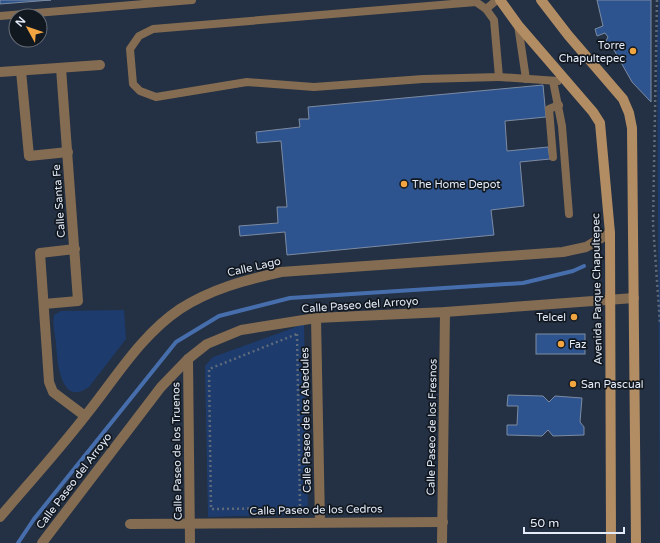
<svg xmlns="http://www.w3.org/2000/svg" width="660" height="543" font-family="'Varela Round',sans-serif">
<style>
.green{fill:#1d3c6d}
.lines{fill:none;stroke-linecap:round;stroke-linejoin:round}
.stream{stroke:#476eac;stroke-width:4}
.building{fill:#2e548f;stroke:#7c8ba2}
.path{stroke:#5e697a;stroke-width:2.5;stroke-dasharray:2 3;stroke-linecap:butt}
.service{stroke:#836c52;stroke-width:8}
.minor{stroke:#836c52;stroke-width:10}
.secondary{stroke:#b28d63;stroke-width:10}
.poi-dot{fill:#f2a541;stroke:#121820;stroke-width:1.5}
.labels{text-anchor:middle;dominant-baseline:central;stroke-width:3.5;stroke-linejoin:round;paint-order:stroke}
.poi-label{font-size:11px;fill:#e4ecf9;stroke:#121820;text-anchor:start}
.street-label{font-size:11px;fill:#e4ecf9;stroke:#121820}
</style>
<rect width="100%" height="100%" fill="#243043"/>
<!-- green -->
<g class="green">
<polygon points="659,0 660,0 660,543 657,39"/>
<path d="M124 310 126 339 89 387C60 408 57 360 56 343 55 334 52 323 54 315L61 311Z"/>
<polygon points="304,324 308,514 208,517 205,366 213,357"/>
</g>
<g class="lines">
<!-- stream -->
<polyline class="stream" points="18,543 34,519 176,342 219,316 290,298 523,283 573,271 584,266"/>
</g>
<!-- building -->
<g class="building">
<polygon points="0,0 51,0 0,4"/>
<polygon points="597,0 651,0 651,102 632,82 614,50 608,47 606,41 608,37 605,33 597,36 595,29 603,26"/>
<polygon points="543,85 546,117 505,121 507,151 548,147 550,159 520,162 524,206 491,210 494,235 287,255 285,232 240,236 239,226 278,223 277,207 287,207 281,141 257,143 256,132 300,127 299,119 309,119 308,107"/>
<rect x="536" y="334" width="49" height="20"/>
<polygon points="508,395 543,396 549,402 555,396 582,398 580,422 584,427 584,435 553,436 548,430 542,436 507,435 507,425 517,425 518,406 507,406"/>
</g>
<g class="lines">
<!-- path -->
<g class="path">
<polyline points="657,0 653,224 660,324"/>
<polygon points="297,334 300,508 211,509 209,369"/>
</g>
<!-- service -->
<g class="service">
<polygon points="476,2 486,9 494,20 499,77 423,79 314,87 247,82 156,97 140,91 133,84 130,49 139,36 153,29"/>
<polyline points="486,9 497,0"/>
<polyline points="0,16 192,0"/>
<polyline points="518,25 526,79"/>
<polyline points="499,77 558,81"/>
<polyline points="553,81 562,126 569,214"/>
<polyline points="553,157 549,109 559,105"/>
</g>
<!-- minor -->
<g class="minor">
<polyline points="21,71 29,156 68,152"/>
<polyline points="0,72 100,65"/>
<polyline points="75,249 40,253 49,382 53,392 85,416"/>
<polyline points="44,304 78,301 61,68"/>
<polyline points="316,318 320,522"/>
<polyline points="188,359 190,543"/>
<path d="M0 517C29 483 59 450 86 415 115 379 141 335 180 309 211 289 245 280 281 272L563 252 586 247 610 233"/>
<polyline points="130,524 443,522"/>
<polyline points="42,543 161,387 188,359 207,344 241,330 316,318 445,312 634,298"/>
<polyline points="442,543 445,312"/>
</g>
<!-- secondary -->
<g class="secondary">
<polyline points="500,0 518,25 593,112 600,123 610,233 611,543"/>
<polyline points="541,0 568,35 623,99 629,113 632,128 636,543"/>
</g>
</g>
<!-- markers -->
<g class="poi-dot">
<circle cx="633" cy="51" r="4"/>
<circle cx="404" cy="184" r="4"/>
<circle cx="574" cy="317" r="4"/>
<circle cx="561" cy="344" r="4"/>
<circle cx="573" cy="384" r="4"/>
</g>
<g class="labels">
<!-- poi labels -->
<g class="poi-label">
<text x="625" y="45" text-anchor="end">Torre<tspan x="625" dy="13">Chapultepec</tspan></text>
<text x="412" y="184">The Home Depot</text>
<text x="566" y="317" text-anchor="end">Telcel</text>
<text x="569" y="344">Faz</text>
<text x="581" y="384">San Pascual</text>
</g>
<!-- street labels -->
<g class="street-label">
<text transform="translate(59 201) rotate(-94)">Calle Santa Fe</text>
<text transform="translate(254 267) rotate(-13)">Calle Lago</text>
<text transform="translate(597 289) rotate(-91)">Avenida Parque Chapultepec</text>
<text transform="translate(360 305) rotate(-4)">Calle Paseo del Arroyo</text>
<text transform="translate(306 420) rotate(-91)">Calle Paseo de los Abedules</text>
<text transform="translate(432 427) rotate(-89)">Calle Paseo de los Fresnos</text>
<text transform="translate(177 451) rotate(-91)">Calle Paseo de los Truenos</text>
<text transform="translate(74 481) rotate(-53)">Calle Paseo del Arroyo</text>
<text transform="translate(316 510) rotate(-1)">Calle Paseo de los Cedros</text>
</g>
</g>
<!-- north arrow -->
<g transform="translate(28 28) rotate(310)"><circle r="19" fill="#121820" stroke="#666d77"/>
<path d="M0-3L7 15L0 10L-7 15Z" fill="#f2a541"/>
<text y="-6" font-size="11" font-weight="bold" text-anchor="middle" fill="#e4ecf9">N</text>
</g>
<!-- scale -->
<path d="M524 527v6h100v-6" fill="none" stroke="#e4ecf9" stroke-width="2"/>
<text x="530" y="527" font-size="12" fill="#e4ecf9" stroke="#121820" stroke-width="3" paint-order="stroke">50 m</text>
</svg>
